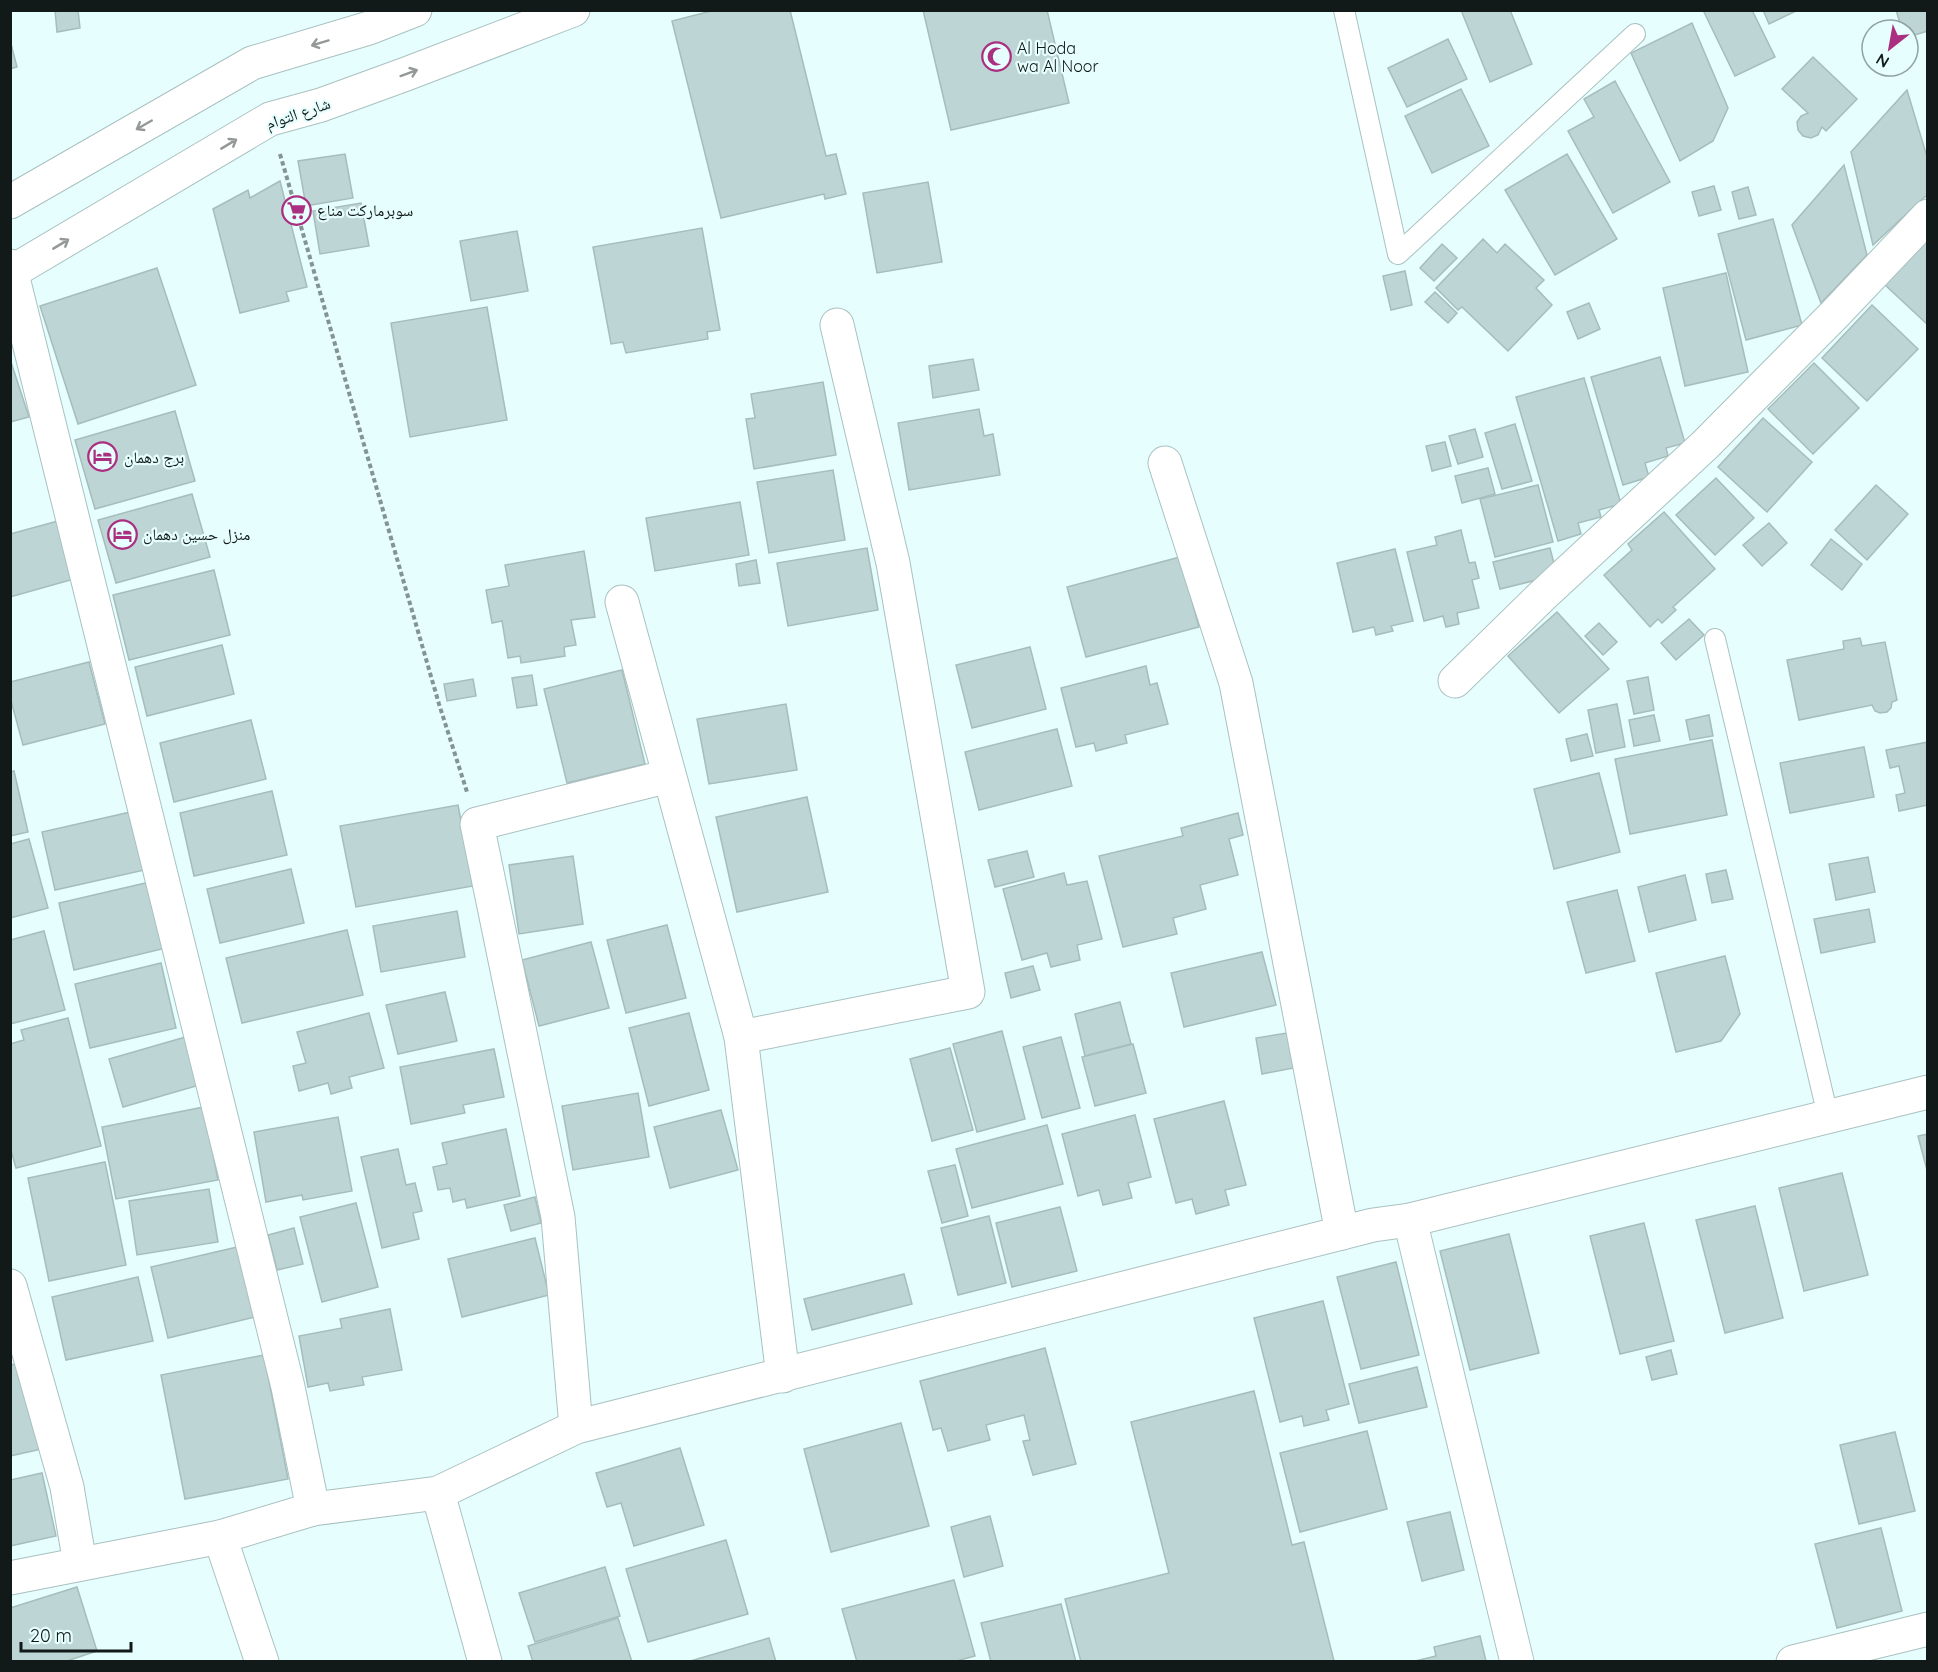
<svg xmlns="http://www.w3.org/2000/svg" width="1938" height="1672" font-family="Quicksand,'Noto Naskh Arabic',sans-serif">
<style>
.building{fill:#bdd5d4;stroke:#a6bdbc;stroke-width:1.5}
.lines{fill:none;stroke-linecap:round;stroke-linejoin:round}
.lane-casing{stroke:#aac1c1;stroke-width:22}
.street-casing{stroke:#aac1c1;stroke-width:35}
.secondary-casing{stroke:#aac1c1;stroke-width:35}
.path{stroke:#839493;stroke-width:4;stroke-dasharray:4.5 3;stroke-linecap:butt}
.lane{stroke:#fff;stroke-width:20}
.street{stroke:#fff;stroke-width:33}
.secondary{stroke:#fff;stroke-width:33}
.oneway{stroke:#949898}
.labels{text-anchor:middle;dominant-baseline:central;stroke-width:4.5;stroke-linejoin:round;paint-order:stroke}
.poi-label{font-size:16px;fill:#111919;stroke:#e6fefd;text-anchor:start}
.street-label{font-size:16px;fill:#111919;stroke:#e6fefd}
</style>
<rect width="100%" height="100%" fill="#e6fefd"/>
<!-- building -->
<g class="building">
<polygon points="55,10 78,10 80,28 57,32"/>
<polygon points="715,10 790,10 826,156 836,154 846,194 825,199 824,194 721,218 672,21"/>
<polygon points="923,10 1047,10 1069,103 951,130"/>
<polygon points="1461,10 1510,10 1532,64 1490,82"/>
<polygon points="1703,10 1752,10 1775,57 1735,76"/>
<polygon points="1763,10 1798,10 1769,24"/>
<polygon points="1896,10 1927,10 1928,31 1908,37 1908,30 1902,30"/>
<polygon points="1692,23 1728,108 1713,141 1680,161 1631,53"/>
<polygon points="1448,39 1467,79 1407,107 1388,68"/>
<polygon points="10,40 17,67 10,69"/>
<polygon points="1813,57 1857,99 1826,131 1822,127 1818,135 1811,138 1803,136 1798,130 1797,122 1801,116 1808,113 1782,89"/>
<polygon points="1615,81 1670,182 1613,213 1568,131 1594,117 1584,99"/>
<polygon points="1461,89 1489,146 1432,173 1405,116"/>
<polygon points="1907,90 1928,160 1928,194 1873,245 1851,152"/>
<polygon points="345,154 353,198 306,206 298,161"/>
<polygon points="1567,154 1617,239 1555,275 1505,190"/>
<polygon points="1844,165 1867,255 1821,303 1792,225"/>
<polygon points="280,181 307,287 286,292 289,301 240,313 213,209 248,190 250,198"/>
<polygon points="928,182 942,262 877,273 863,193"/>
<polygon points="1714,186 1721,210 1699,216 1692,192"/>
<polygon points="1748,187 1756,215 1739,219 1732,192"/>
<polygon points="361,203 369,246 320,254 313,211"/>
<polygon points="1773,219 1802,325 1746,340 1718,234"/>
<polygon points="702,228 720,330 707,332 708,339 626,353 623,342 611,344 593,247"/>
<polygon points="517,231 528,291 471,301 460,241"/>
<polygon points="1928,237 1928,325 1884,284"/>
<polygon points="1483,239 1497,253 1505,244 1544,280 1536,288 1552,305 1508,351 1462,307 1458,310 1436,288"/>
<polygon points="1442,244 1457,258 1434,281 1420,268"/>
<polygon points="157,268 196,385 78,424 40,306"/>
<polygon points="1405,271 1412,305 1391,310 1383,276"/>
<polygon points="1726,273 1748,372 1685,386 1663,288"/>
<polygon points="1435,292 1457,313 1448,323 1425,302"/>
<polygon points="1589,303 1600,329 1578,339 1567,312"/>
<polygon points="1872,305 1918,349 1867,401 1822,358"/>
<polygon points="487,307 507,420 410,437 391,323"/>
<polygon points="1660,357 1685,443 1666,448 1668,456 1645,463 1649,477 1623,485 1591,377"/>
<polygon points="10,359 29,417 10,422"/>
<polygon points="973,359 979,390 933,398 929,366"/>
<polygon points="1814,363 1859,408 1813,454 1768,409"/>
<polygon points="1584,378 1621,504 1599,510 1601,517 1578,523 1581,534 1558,541 1516,397"/>
<polygon points="823,382 836,455 754,469 746,419 755,418 751,394"/>
<polygon points="979,409 984,436 993,434 1000,475 909,490 898,423"/>
<polygon points="175,411 195,481 95,509 75,440"/>
<polygon points="1763,418 1812,462 1767,512 1718,467"/>
<polygon points="1515,424 1532,481 1502,489 1485,433"/>
<polygon points="1475,429 1483,457 1458,464 1449,436"/>
<polygon points="1445,442 1451,466 1432,471 1426,446"/>
<polygon points="1488,468 1495,494 1462,503 1455,476"/>
<polygon points="833,470 845,540 769,553 757,482"/>
<polygon points="1716,478 1754,518 1715,555 1676,515"/>
<polygon points="1538,485 1553,542 1495,557 1480,499"/>
<polygon points="1876,485 1908,514 1867,560 1835,530"/>
<polygon points="192,494 210,557 116,583 98,520"/>
<polygon points="740,502 749,555 655,571 646,518"/>
<polygon points="1664,512 1715,569 1673,607 1676,610 1662,623 1658,619 1650,627 1604,575 1632,550 1628,544"/>
<polygon points="58,521 74,579 10,597 10,534"/>
<polygon points="1769,523 1787,543 1762,566 1743,545"/>
<polygon points="1461,530 1469,563 1475,562 1479,578 1472,580 1479,608 1457,613 1459,624 1446,627 1443,616 1424,621 1407,552 1437,545 1435,537"/>
<polygon points="1831,539 1862,564 1842,590 1811,565"/>
<polygon points="867,548 878,610 788,626 777,563"/>
<polygon points="1550,548 1557,575 1500,589 1493,562"/>
<polygon points="1395,549 1413,621 1391,626 1393,631 1376,635 1374,627 1353,632 1337,563"/>
<polygon points="584,551 595,617 571,620 576,645 564,647 565,656 521,663 520,656 508,658 502,621 492,623 486,590 509,586 505,565"/>
<polygon points="1180,557 1199,627 1086,657 1067,587"/>
<polygon points="756,560 760,583 739,586 736,564"/>
<polygon points="214,570 230,635 129,660 113,595"/>
<polygon points="1557,612 1609,669 1559,713 1508,656"/>
<polygon points="1689,619 1704,635 1676,660 1661,643"/>
<polygon points="1599,623 1617,642 1603,655 1585,636"/>
<polygon points="1860,638 1862,646 1885,642 1897,700 1892,702 1891,708 1887,712 1880,713 1875,711 1872,705 1799,720 1787,660 1844,649 1843,641"/>
<polygon points="222,645 234,694 147,716 135,667"/>
<polygon points="1030,647 1046,709 972,728 956,665"/>
<polygon points="89,662 105,724 23,745 10,697 10,682"/>
<polygon points="1146,666 1150,685 1157,683 1168,724 1125,735 1127,743 1096,751 1094,743 1076,747 1061,688"/>
<polygon points="622,670 645,764 567,783 544,689"/>
<polygon points="532,675 537,705 517,708 512,678"/>
<polygon points="1648,677 1654,710 1634,714 1627,681"/>
<polygon points="473,679 476,696 447,701 444,684"/>
<polygon points="786,704 797,770 709,784 697,719"/>
<polygon points="1617,704 1625,747 1596,753 1588,710"/>
<polygon points="1654,715 1660,741 1634,746 1629,720"/>
<polygon points="1709,715 1713,736 1690,740 1686,720"/>
<polygon points="251,720 266,779 174,802 160,743"/>
<polygon points="1057,729 1072,786 979,810 965,752"/>
<polygon points="1587,734 1593,756 1571,761 1566,739"/>
<polygon points="1712,740 1727,815 1630,834 1615,759"/>
<polygon points="1928,742 1928,805 1899,811 1896,795 1905,793 1899,766 1890,768 1886,750"/>
<polygon points="1864,747 1874,797 1790,813 1780,763"/>
<polygon points="14,771 28,832 10,836 10,772"/>
<polygon points="1599,773 1620,852 1554,869 1534,789"/>
<polygon points="272,791 287,855 194,876 180,813"/>
<polygon points="807,797 828,892 737,912 716,817"/>
<polygon points="458,805 473,886 356,907 340,826"/>
<polygon points="135,811 149,869 55,890 42,832"/>
<polygon points="1238,813 1243,835 1229,839 1238,875 1200,885 1206,909 1173,918 1177,934 1123,947 1099,856 1183,836 1181,828"/>
<polygon points="29,839 48,908 10,918 10,844"/>
<polygon points="1027,851 1034,877 995,887 988,860"/>
<polygon points="573,856 583,924 519,934 509,865"/>
<polygon points="1868,857 1875,892 1836,900 1829,864"/>
<polygon points="291,869 304,923 220,943 207,889"/>
<polygon points="1726,870 1733,899 1712,903 1706,874"/>
<polygon points="1064,873 1067,885 1087,881 1102,939 1077,945 1080,960 1051,967 1047,953 1022,960 1003,889"/>
<polygon points="1685,875 1696,920 1649,932 1638,887"/>
<polygon points="150,882 166,948 74,970 59,903"/>
<polygon points="1617,890 1635,961 1586,973 1567,902"/>
<polygon points="1869,909 1875,942 1821,953 1814,919"/>
<polygon points="457,911 465,957 381,972 373,926"/>
<polygon points="667,925 686,998 626,1013 607,940"/>
<polygon points="347,930 363,995 242,1023 226,958"/>
<polygon points="44,931 65,1010 10,1024 10,940"/>
<polygon points="591,942 609,1008 539,1026 522,960"/>
<polygon points="1262,952 1276,1005 1184,1027 1171,973"/>
<polygon points="1725,956 1740,1014 1721,1041 1676,1052 1656,973"/>
<polygon points="161,963 176,1028 90,1048 75,984"/>
<polygon points="1033,966 1040,990 1011,998 1005,973"/>
<polygon points="445,992 457,1041 398,1054 386,1005"/>
<polygon points="1120,1002 1131,1044 1085,1056 1075,1014"/>
<polygon points="369,1013 384,1068 349,1077 352,1088 331,1094 328,1083 299,1091 293,1066 306,1063 297,1032"/>
<polygon points="689,1013 709,1090 649,1106 629,1028"/>
<polygon points="68,1018 101,1146 16,1168 10,1147 10,1044 24,1040 21,1030"/>
<polygon points="1002,1031 1025,1119 977,1132 953,1044"/>
<polygon points="1293,1032 1299,1067 1262,1074 1256,1038"/>
<polygon points="189,1036 203,1084 123,1107 109,1059"/>
<polygon points="1061,1037 1080,1108 1042,1118 1023,1047"/>
<polygon points="1133,1044 1146,1093 1095,1106 1082,1057"/>
<polygon points="950,1048 973,1130 932,1141 910,1059"/>
<polygon points="494,1049 504,1097 463,1105 465,1113 411,1124 400,1067"/>
<polygon points="638,1093 649,1157 573,1170 562,1106"/>
<polygon points="1224,1101 1246,1185 1225,1190 1229,1205 1196,1214 1192,1199 1176,1203 1154,1119"/>
<polygon points="204,1107 218,1180 116,1199 102,1127"/>
<polygon points="721,1110 738,1170 670,1188 654,1127"/>
<polygon points="1135,1115 1151,1177 1128,1183 1132,1198 1103,1205 1099,1190 1078,1196 1062,1134"/>
<polygon points="338,1117 352,1191 303,1200 302,1195 266,1202 254,1132"/>
<polygon points="1047,1125 1063,1184 972,1208 956,1149"/>
<polygon points="506,1129 520,1196 467,1208 465,1199 453,1202 450,1188 438,1190 433,1167 447,1164 442,1143"/>
<polygon points="1928,1134 1928,1174 1918,1136"/>
<polygon points="398,1149 406,1185 415,1183 422,1211 413,1213 419,1239 382,1248 361,1157"/>
<polygon points="105,1162 126,1265 49,1281 28,1178"/>
<polygon points="955,1165 968,1216 942,1223 928,1171"/>
<polygon points="1842,1173 1868,1275 1804,1291 1779,1188"/>
<polygon points="209,1189 218,1242 137,1255 129,1201"/>
<polygon points="535,1197 541,1223 511,1231 504,1205"/>
<polygon points="356,1203 378,1287 322,1302 300,1217"/>
<polygon points="1755,1206 1783,1318 1725,1333 1696,1220"/>
<polygon points="1060,1207 1077,1271 1012,1287 996,1223"/>
<polygon points="989,1216 1006,1283 958,1295 941,1228"/>
<polygon points="1644,1223 1674,1341 1620,1354 1590,1236"/>
<polygon points="294,1228 303,1264 277,1270 268,1235"/>
<polygon points="1509,1234 1539,1353 1470,1370 1440,1251"/>
<polygon points="535,1238 549,1295 462,1317 448,1259"/>
<polygon points="246,1245 263,1315 168,1338 151,1267"/>
<polygon points="1396,1262 1419,1355 1361,1369 1337,1277"/>
<polygon points="904,1274 912,1304 812,1330 804,1299"/>
<polygon points="138,1277 153,1341 66,1360 52,1297"/>
<polygon points="1323,1301 1349,1404 1326,1410 1329,1420 1304,1426 1302,1416 1280,1422 1254,1318"/>
<polygon points="390,1309 402,1370 362,1377 364,1385 330,1391 328,1383 308,1387 299,1336 342,1328 340,1319"/>
<polygon points="1045,1348 1076,1464 1033,1475 1023,1441 1030,1440 1024,1415 986,1425 990,1440 948,1451 941,1428 933,1430 920,1381"/>
<polygon points="1671,1350 1677,1374 1652,1380 1646,1357"/>
<polygon points="264,1355 288,1479 185,1499 161,1375"/>
<polygon points="20,1363 42,1449 10,1456 10,1365"/>
<polygon points="1417,1367 1427,1407 1359,1423 1349,1384"/>
<polygon points="1254,1391 1292,1545 1304,1542 1334,1661 1081,1662 1065,1599 1169,1573 1131,1422"/>
<polygon points="901,1423 929,1526 831,1552 804,1449"/>
<polygon points="1367,1431 1387,1509 1300,1532 1280,1453"/>
<polygon points="1895,1432 1915,1511 1859,1524 1840,1445"/>
<polygon points="680,1448 704,1525 634,1546 621,1503 607,1507 596,1473"/>
<polygon points="42,1473 56,1536 10,1546 10,1480"/>
<polygon points="1450,1512 1464,1570 1422,1581 1407,1522"/>
<polygon points="990,1516 1003,1566 964,1577 951,1527"/>
<polygon points="1881,1528 1902,1611 1837,1628 1815,1544"/>
<polygon points="726,1540 748,1614 648,1642 626,1569"/>
<polygon points="605,1567 620,1616 535,1642 519,1593"/>
<polygon points="954,1580 975,1656 953,1662 857,1662 842,1609"/>
<polygon points="77,1587 97,1651 64,1662 10,1662 10,1608"/>
<polygon points="1061,1604 1076,1662 991,1662 981,1623"/>
<polygon points="618,1618 632,1662 533,1662 528,1646"/>
<polygon points="1480,1636 1486,1661 1411,1662 1436,1656 1434,1647"/>
<polygon points="769,1638 776,1662 687,1662"/>
</g>
<g class="lines">
<defs>
<g id="lane">
<polyline points="1344,10 1398,254 1635,34"/>
<polyline points="1715,639 1828,1116"/>
</g>
<g id="street">
<polyline points="10,266 288,1387 313,1509"/>
<polyline points="1165,463 1236,683 1342,1233"/>
<polyline points="622,602 741,1037 783,1376"/>
<polyline points="1455,681 1542,596 1705,445 1834,315 1928,216"/>
<polyline points="741,1037 968,992 893,563 837,325"/>
<polyline points="1410,1220 1517,1662"/>
<polyline points="10,1286 67,1487 80,1564"/>
<polyline points="576,1427 558,1217 477,824 669,776"/>
<polyline points="438,1493 485,1662"/>
<polyline points="220,1537 262,1662"/>
<polyline points="10,1578 220,1537 313,1509 438,1493 576,1427 1373,1225 1410,1220 1928,1092"/>
<polyline points="1793,1662 1928,1629"/>
</g>
<g id="secondary">
<polyline points="10,202 252,63 369,28 415,10"/>
<polyline points="10,273 270,119 321,105 406,74 573,10"/>
</g>
</defs>
<!-- lane casing -->
<use href="#lane" class="lane-casing"/>
<!-- street casing -->
<use href="#street" class="street-casing"/>
<!-- secondary casing -->
<use href="#secondary" class="secondary-casing"/>
<!-- path -->
<polyline class="path" points="280,154 439,704 467,792"/>
<!-- lane -->
<use href="#lane" class="lane"/>
<!-- street -->
<use href="#street" class="street"/>
<!-- secondary -->
<use href="#secondary" class="secondary"/>
</g>
<!-- one-way arrows -->
<defs><path id="oneway-shaft" d="M-6 0H5M1.5-3L5.5 0L1.5 3" fill="none" stroke-width="1.6" stroke-linecap="round" stroke-linejoin="round" transform="scale(1.5)"/></defs>
<g class="oneway">
<use href="#oneway-shaft" transform="translate(320 43) rotate(163)"/>
<use href="#oneway-shaft" transform="translate(409 73) rotate(-20)"/>
<use href="#oneway-shaft" transform="translate(144 125) rotate(150)"/>
<use href="#oneway-shaft" transform="translate(229 144) rotate(-31)"/>
<use href="#oneway-shaft" transform="translate(61 244) rotate(-31)"/>
</g>
<!-- icons -->
<defs>
<symbol id="mosque-ring" viewBox="-11 -11 22 22"><circle r="9.5" fill="#e6fefd" stroke="#ab2f81" stroke-width="1.5"/><path d="M3.5-4.9A6 6 0 1 0 3.5 4.9A5 5 0 1 1 3.5-4.9Z" fill="#ab2f81"/></symbol>
<symbol id="supermarket-ring" viewBox="-11 -11 22 22"><circle r="9.5" fill="#e6fefd" stroke="#ab2f81" stroke-width="1.5"/><path d="M-6-5.5h2.5l.6 2H6L4.5 2H-2.5L-4.4-4H-6ZM-1.5 3.2a1.3 1.3 0 1 0 .1 0ZM3 3.2a1.3 1.3 0 1 0 .1 0Z" fill="#ab2f81"/></symbol>
<symbol id="hotel-ring" viewBox="-11 -11 22 22"><circle r="9.5" fill="#e6fefd" stroke="#ab2f81" stroke-width="1.5"/><path d="M-6-4.5h1.5V1H6V5H4.5V3h-9V5H-6ZM-4 0a1.8 1.8 0 1 1 3.6 0ZM.5 0V-2.5h3Q6-2.5 6 0Z" fill="#ab2f81"/></symbol>
</defs>
<g fill-rule="evenodd">
<use href="#mosque-ring" x="980" y="40" width="33" height="33"/>
<use href="#supermarket-ring" x="280" y="194" width="33" height="33"/>
<use href="#hotel-ring" x="86" y="440" width="33" height="33"/>
<use href="#hotel-ring" x="106" y="518" width="33" height="33"/>
</g>
<g class="labels">
<!-- poi labels -->
<g class="poi-label">
<text x="1017" y="48">Al Hoda<tspan x="1017" dy="18">wa Al Noor</tspan></text>
<text x="317" y="210">سوبرماركت مناع</text>
<text x="124" y="457">برج دهمان</text>
<text x="143" y="534">منزل حسين دهمان</text>
</g>
<!-- street labels -->
<g class="street-label">
<text transform="translate(298 113) rotate(-19)">شارع التوام</text>
</g>
</g>
<!-- border -->
<rect width="1938" height="1672" fill="none" stroke="#111919" stroke-width="24"/>
<!-- north arrow -->
<g transform="translate(1890 48) rotate(211)"><circle r="28" fill="#e6fefd" stroke="#91a2a2" stroke-width="1.5"/>
<path d="M0-4.5L10 22L0 15L-10 22Z" fill="#ab2f81"/>
<text y="-9" font-size="16" font-weight="bold" text-anchor="middle" fill="#111919">N</text>
</g>
<!-- scale -->
<path d="M21 1642v9h110v-9" fill="none" stroke="#111919" stroke-width="3"/>
<text x="30" y="1642" font-size="18" fill="#111919" stroke="#e6fefd" stroke-width="4.5" paint-order="stroke">20 m</text>
</svg>
